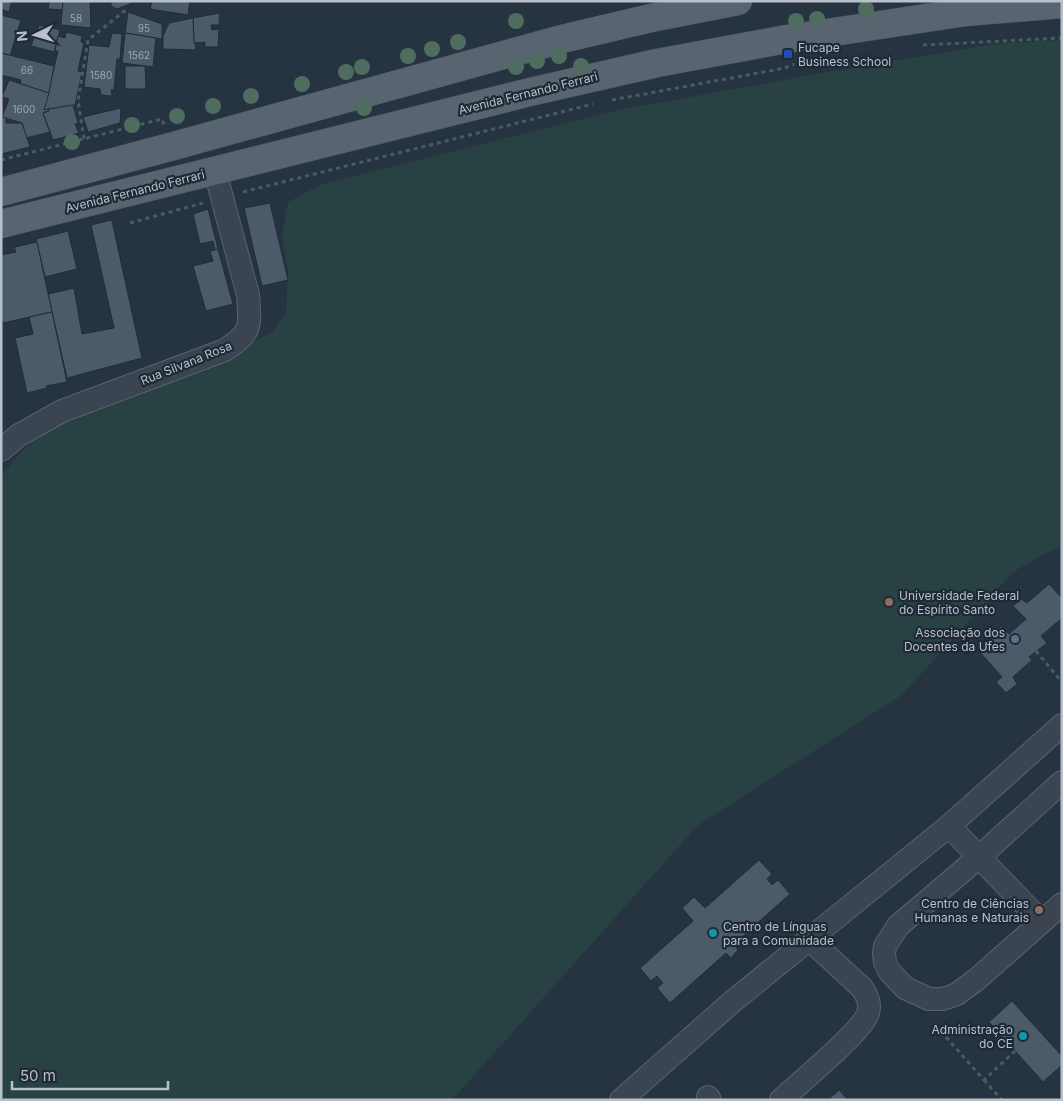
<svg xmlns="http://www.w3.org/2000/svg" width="1063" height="1101" font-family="Inter,sans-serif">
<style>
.green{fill:#284142}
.building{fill:#4c5b6a;stroke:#212c38}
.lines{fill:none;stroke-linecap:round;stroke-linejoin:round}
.minor-casing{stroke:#58636e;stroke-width:24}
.major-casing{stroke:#47515d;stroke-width:29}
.path{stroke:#475e5f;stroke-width:3;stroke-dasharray:4 4;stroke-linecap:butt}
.minor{stroke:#3b4551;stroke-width:22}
.major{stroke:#596471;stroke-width:28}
.tree{fill:#4e6d5e}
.transit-dot{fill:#1a4fb4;stroke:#1f2a36;stroke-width:2}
.education-dot{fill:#8d6e63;stroke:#1f2a36;stroke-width:2}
.service-dot{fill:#5c6f8a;stroke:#1f2a36;stroke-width:2}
.culture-dot{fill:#0f9aa8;stroke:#1f2a36;stroke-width:2}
.labels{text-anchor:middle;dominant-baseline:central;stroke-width:4.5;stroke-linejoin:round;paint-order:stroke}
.number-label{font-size:10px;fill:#9ca7b3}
.poi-label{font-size:12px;fill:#b7c0cb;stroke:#1f2a36;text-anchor:start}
.street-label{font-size:12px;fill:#b7c0cb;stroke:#1f2a36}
</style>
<rect width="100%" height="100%" fill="#263441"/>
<!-- green -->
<polygon class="green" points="1062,40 1062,545 1013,572 902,695 698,825 452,1100 1,1100 1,476 25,448 47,427 190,375 271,333 286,313 288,271 282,235 288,202 322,184 618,110 817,74 993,44"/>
<!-- building -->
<g class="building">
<polygon points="1,1 12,1 9,12 1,9"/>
<polygon points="49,1 63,1 63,10 48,9"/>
<polygon points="63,1 90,1 91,28 61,25"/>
<polygon points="111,1 137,1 117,9 111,6"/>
<polygon points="152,1 190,1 188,15 150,9"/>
<polygon points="128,12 162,24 162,39 125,33"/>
<polygon points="220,13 219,25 211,25 212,30 219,29 218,47 205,47 205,42 194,43 193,18"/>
<polygon points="1,15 21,20 10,56 1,53"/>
<polygon points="193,18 194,43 195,43 196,50 163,49 163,36 169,23"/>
<polygon points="39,25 60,30 54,52 31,46 35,35 36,35"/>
<polygon points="66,32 82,36 81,42 84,43 78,71 82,72 75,105 44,110 58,51 55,51 58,36 65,38"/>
<polygon points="112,33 122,34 120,59 117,59 114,90 111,90 112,96 101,95 100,89 84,87 89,45 109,47"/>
<polygon points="125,33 156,38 153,67 122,63"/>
<polygon points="1,53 54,66 49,93 20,84 21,80 1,75"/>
<polygon points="125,66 145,66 146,89 125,89"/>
<polygon points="9,80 49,93 44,110 48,109 49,111 43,113 50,132 26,138 22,123 2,117 9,99 2,97"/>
<polygon points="73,105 78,123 75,124 79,133 53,140 43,113 49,111 48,109"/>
<polygon points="121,108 120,123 88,132 83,117"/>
<polygon points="2,117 6,118 6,123 22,123 30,147 1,154"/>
<polygon points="270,203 288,280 262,286 244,208"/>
<polygon points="208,209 218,249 215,250 213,241 200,244 193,214"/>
<polygon points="111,220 112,221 142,358 67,378 48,294 74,288 82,334 114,328 91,225"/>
<polygon points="68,231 77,269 45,277 36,239"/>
<polygon points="37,242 52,312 3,323 1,316 1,255 16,252 14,247"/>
<polygon points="218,249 233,304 206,311 193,266 213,261 210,251"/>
<polygon points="52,312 67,382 46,386 47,388 27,393 15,338 33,334 29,317"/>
<polygon points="1049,584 1062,598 1062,618 1041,636 1047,643 1029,657 1032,660 1013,677 1017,684 1006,693 996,682 1002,677 977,649 1001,626 1009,634 1026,619 1013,606 1021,599 1027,603"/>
<polygon points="759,860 772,874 767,879 772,885 778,880 790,894 734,944 738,950 731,958 726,953 670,1003 657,988 663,983 657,976 651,981 640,968 693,921 682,908 694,897 705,908"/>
<polygon points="1012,1001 1062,1056 1062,1065 1043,1082 989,1022"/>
<polygon points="839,1090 848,1100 828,1100"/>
</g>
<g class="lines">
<defs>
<g id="minor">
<path d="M1 450 19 435 62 411 225 350C253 332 250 326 248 295L215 171"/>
<polyline points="1062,782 979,857 898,926 885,946 884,954 885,962 889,971 905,988 929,999 943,999 957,994 976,980 1062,904"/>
<polyline points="949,826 1041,921"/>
<polyline points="708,1097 710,1100"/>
<polyline points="621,1100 732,1002 949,826 1062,725"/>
<path d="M781 1100C798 1084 863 1031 868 1013 871 1003 867 996 862 988L810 940"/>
</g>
<g id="major">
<polyline points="1,192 170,147 562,39 651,18 738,1"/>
<polyline points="1,224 530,92 657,63 787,39 966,12 1062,4"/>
</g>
</defs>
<!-- minor casing -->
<use href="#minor" class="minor-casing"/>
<!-- major casing -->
<use href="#major" class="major-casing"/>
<!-- path -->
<g class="path">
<polyline points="923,45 1062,38"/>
<polyline points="612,100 785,68 794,64"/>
<polyline points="84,139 78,101 88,40 127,9"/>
<polyline points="1,160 162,119 164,125"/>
<polyline points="243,192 593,104"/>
<polyline points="130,223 203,203"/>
<polyline points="1036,651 1062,682"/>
<polyline points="946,1037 984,1080 1015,1051"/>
<polyline points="984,1080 1002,1100"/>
</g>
<!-- minor -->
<use href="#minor" class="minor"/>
<!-- major -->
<use href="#major" class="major"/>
</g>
<!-- trees -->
<g class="tree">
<circle cx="866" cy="9" r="8"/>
<circle cx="817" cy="19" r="8"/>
<circle cx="516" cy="21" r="8"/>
<circle cx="796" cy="21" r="8"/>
<circle cx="458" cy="42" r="8"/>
<circle cx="432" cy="49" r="8"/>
<circle cx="408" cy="56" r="8"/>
<circle cx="559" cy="56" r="8"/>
<circle cx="537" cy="61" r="8"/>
<circle cx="581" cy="66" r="8"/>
<circle cx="362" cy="67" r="8"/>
<circle cx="516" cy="67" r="8"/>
<circle cx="346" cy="72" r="8"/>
<circle cx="302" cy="84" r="8"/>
<circle cx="251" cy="96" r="8"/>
<circle cx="213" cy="106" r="8"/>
<circle cx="364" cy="108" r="8"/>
<circle cx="177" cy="116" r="8"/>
<circle cx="132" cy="125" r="8"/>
<circle cx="72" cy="142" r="8"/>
</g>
<!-- markers -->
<rect class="transit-dot" x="783" y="49" width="10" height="10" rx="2.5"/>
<g class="education-dot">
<circle cx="889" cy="602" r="5"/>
<circle cx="1039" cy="910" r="5"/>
</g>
<circle class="service-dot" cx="1015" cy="639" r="5"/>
<g class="culture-dot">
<circle cx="713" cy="933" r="5"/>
<circle cx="1023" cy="1036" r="5"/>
</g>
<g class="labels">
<!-- number labels -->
<g class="number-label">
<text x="76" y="18">58</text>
<text x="144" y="28">95</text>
<text x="139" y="55">1562</text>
<text x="27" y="70">66</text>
<text x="101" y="75">1580</text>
<text x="24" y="109">1600</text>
</g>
<!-- poi labels -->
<g class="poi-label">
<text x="798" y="47">Fucape<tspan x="798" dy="14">Business School</tspan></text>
<text x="899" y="595">Universidade Federal<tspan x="899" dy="14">do Espírito Santo</tspan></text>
<text x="1005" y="632" text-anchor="end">Associação dos<tspan x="1005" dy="14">Docentes da Ufes</tspan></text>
<text x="1029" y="903" text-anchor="end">Centro de Ciências<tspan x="1029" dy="14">Humanas e Naturais</tspan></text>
<text x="723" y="926">Centro de Línguas<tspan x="723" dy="14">para a Comunidade</tspan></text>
<text x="1013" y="1029" text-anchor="end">Administração<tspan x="1013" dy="14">do CE</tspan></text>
</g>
<!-- street labels -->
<g class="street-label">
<text transform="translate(528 93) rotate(-14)">Avenida Fernando Ferrari</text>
<text transform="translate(135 191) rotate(-14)">Avenida Fernando Ferrari</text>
<text transform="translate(186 363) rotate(-22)">Rua Silvana Rosa</text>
</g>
</g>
<!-- border -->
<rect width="1063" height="1101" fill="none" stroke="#b7c0cb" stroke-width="5"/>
<!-- north arrow -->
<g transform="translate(35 35) rotate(265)" stroke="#1f2a36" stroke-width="4" paint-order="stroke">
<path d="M0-4L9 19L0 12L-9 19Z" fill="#b7c0cb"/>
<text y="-8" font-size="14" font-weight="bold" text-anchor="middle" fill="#b7c0cb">N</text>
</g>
<!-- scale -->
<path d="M12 1081v8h156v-8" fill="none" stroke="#b7c0cb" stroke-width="2.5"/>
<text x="20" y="1081" font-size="15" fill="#b7c0cb" stroke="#1f2a36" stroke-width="4" paint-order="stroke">50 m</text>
</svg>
